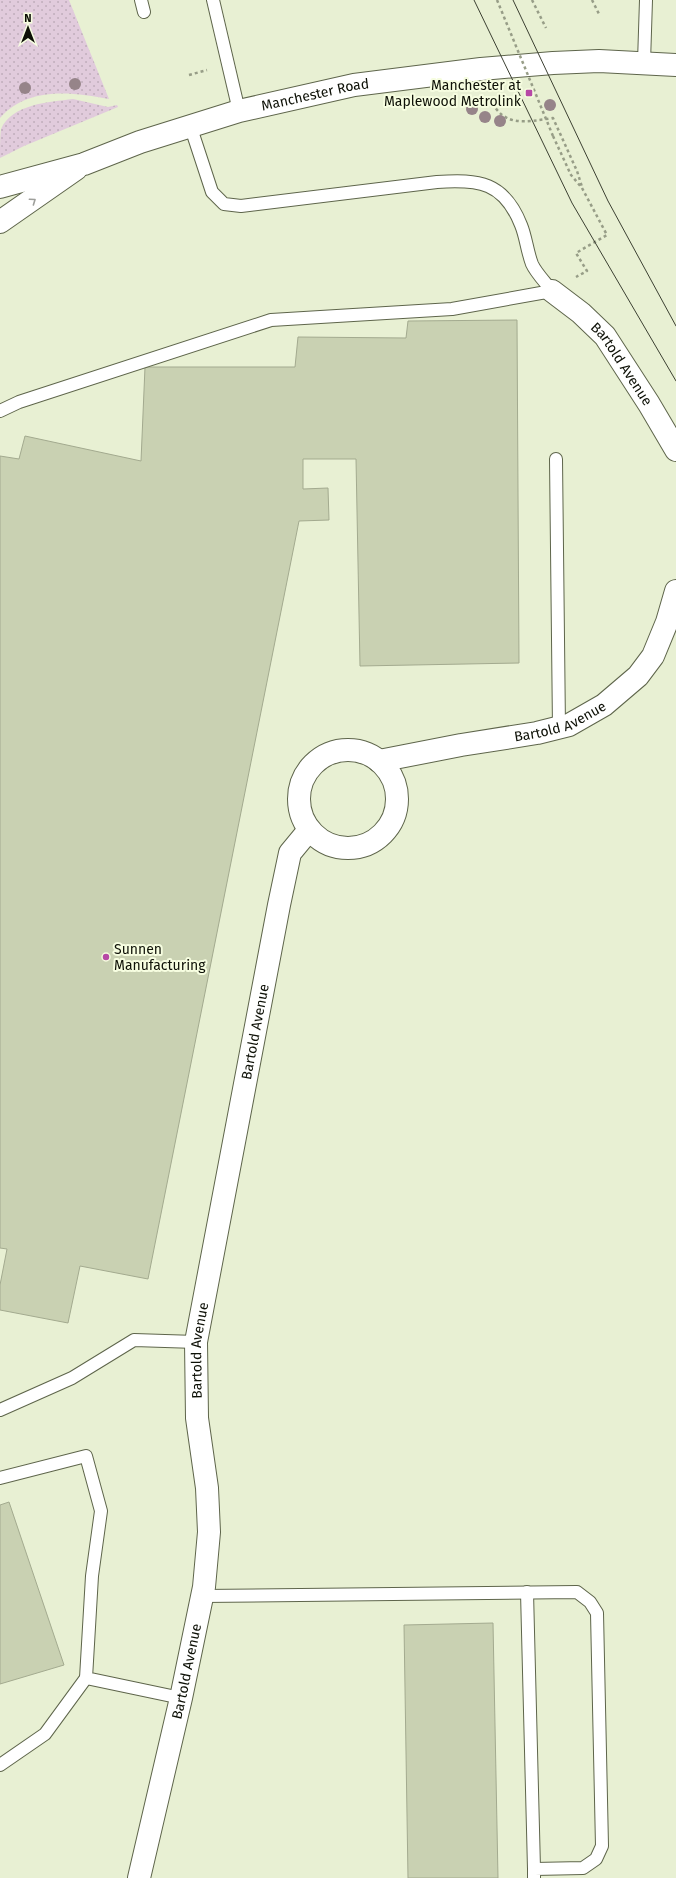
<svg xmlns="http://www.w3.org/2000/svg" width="676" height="1878" font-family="'Fira Sans',sans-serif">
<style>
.grass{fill:url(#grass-dots)}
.building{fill:#c9d1b2;stroke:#a3aa8f}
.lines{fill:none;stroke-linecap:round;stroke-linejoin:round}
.service-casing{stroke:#5e654b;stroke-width:14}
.minor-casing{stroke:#5e654b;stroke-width:24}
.primary-casing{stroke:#5e654b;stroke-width:24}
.path{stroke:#979d87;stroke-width:2.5;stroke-dasharray:3 3;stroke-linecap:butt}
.service{stroke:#fff;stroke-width:12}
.minor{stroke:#fff;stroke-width:22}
.primary{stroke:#fff;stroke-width:22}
.tram{stroke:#3c4032;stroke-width:1}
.path-bridge{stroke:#979d87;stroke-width:2.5;stroke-dasharray:3 3;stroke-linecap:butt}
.tree{fill:#968489}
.oneway{stroke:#9e9f9b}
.poi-dot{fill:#b748a6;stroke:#f6fde0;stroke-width:1.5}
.labels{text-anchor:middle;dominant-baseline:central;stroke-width:4;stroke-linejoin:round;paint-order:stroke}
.poi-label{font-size:14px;fill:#0d1006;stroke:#f6fde0;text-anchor:end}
.street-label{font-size:14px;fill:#0d1006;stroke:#f6fde0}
</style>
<defs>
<pattern id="grass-dots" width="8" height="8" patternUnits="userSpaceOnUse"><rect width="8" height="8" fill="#e1cbdc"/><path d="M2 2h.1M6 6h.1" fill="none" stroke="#c0adbb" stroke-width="1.8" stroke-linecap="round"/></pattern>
</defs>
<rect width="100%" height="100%" fill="#e8f0d3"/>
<!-- grass -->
<g class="grass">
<path d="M0 0H69L109 99C72 92 28 86 0 118Z"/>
<path d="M73 99 108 107 117 105 118 107 24 146 0 158C0 150 0 136 1 129 12 104 49 102 73 99Z"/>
</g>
<!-- building -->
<g class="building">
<polygon points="517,320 519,663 360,666 356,459 303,459 303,489 328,488 329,520 299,521 148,1279 80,1266 68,1323 0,1310 0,1285 7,1249 0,1248 0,456 19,459 25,436 141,461 145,367 295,367 298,337 406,338 408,321"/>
<polygon points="9,1502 64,1665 0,1684 0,1505"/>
<polygon points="493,1623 498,1878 408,1878 404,1625"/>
</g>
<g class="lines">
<defs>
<g id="service">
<polyline points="141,0 144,12"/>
<polyline points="213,0 239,111"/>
<polyline points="644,62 646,0"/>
<path d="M0 411 19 402 271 320 452 309 552 291C546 283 536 273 532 264 527 251 526 237 521 225 504 182 479 179 437 182L241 206 224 204 212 192 190 125"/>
<polyline points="556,459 559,728"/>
<polyline points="0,1410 72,1378 134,1340 196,1342"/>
<polyline points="0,1478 86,1456 101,1511 92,1576 86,1678 181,1698"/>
<polyline points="527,1592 534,1869"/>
<polyline points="202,1596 577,1592 590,1602 597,1613 602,1846 596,1859 583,1868 534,1869 534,1878"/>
<polyline points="0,1765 45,1734 86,1678"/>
</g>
<g id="minor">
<path id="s1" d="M552 291 581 313 605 336 649 404 676 450"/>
<circle cx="348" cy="799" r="49"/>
<path id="s2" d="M379 761 461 745 537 733 569 725 604 705 638 676 653 656 667 622 676 591"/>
<path id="s3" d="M139 1878 181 1698 204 1587 209 1532 207 1488 197 1418 196 1342 279 905 290 853 309 830"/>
</g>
<g id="primary">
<path id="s4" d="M0 187 84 164 140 142 239 111 354 85 481 69 553 63 599 61 676 65"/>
<polyline points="0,222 76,169"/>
</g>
</defs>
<!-- service casing -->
<use href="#service" class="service-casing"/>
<!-- minor casing -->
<use href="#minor" class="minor-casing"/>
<!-- primary casing -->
<use href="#primary" class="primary-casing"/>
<!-- path -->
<g class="path">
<polyline points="532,0 546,28"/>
<polyline points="592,0 599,14"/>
<polyline points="189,75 207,70"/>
<path d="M490 98C503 128 525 122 553 118L577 171 582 187"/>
<polyline points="553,136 571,175 582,188 607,235 576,253 587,271 576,277"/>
</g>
<!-- service -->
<use href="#service" class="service"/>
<!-- minor -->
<use href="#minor" class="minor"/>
<!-- primary -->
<use href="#primary" class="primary"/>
<!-- tram -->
<g class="tram">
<polyline points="474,0 572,203 676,381"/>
<polyline points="513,0 608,201 676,326"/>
</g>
<!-- path-bridge -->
<polyline class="path-bridge" points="497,0 553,136"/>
</g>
<!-- trees -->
<g class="tree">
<circle cx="75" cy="84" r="6"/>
<circle cx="25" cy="88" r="6"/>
<circle cx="550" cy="105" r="6"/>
<circle cx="472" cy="109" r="6"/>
<circle cx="485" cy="117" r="6"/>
<circle cx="500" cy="121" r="6"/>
</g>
<!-- one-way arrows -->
<defs><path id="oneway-chevron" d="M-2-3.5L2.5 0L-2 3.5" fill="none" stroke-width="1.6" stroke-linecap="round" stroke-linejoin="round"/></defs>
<use class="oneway" href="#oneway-chevron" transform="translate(33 201) rotate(-35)"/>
<!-- markers -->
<g class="poi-dot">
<rect x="525" y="89" width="8" height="8" rx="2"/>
<circle cx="106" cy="957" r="4"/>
</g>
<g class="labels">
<!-- poi labels -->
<g class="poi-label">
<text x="521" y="85">Manchester at<tspan x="521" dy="16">Maplewood Metrolink</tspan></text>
<text x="114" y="949" text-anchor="start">Sunnen<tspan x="114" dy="16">Manufacturing</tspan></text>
</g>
<!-- street labels -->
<g class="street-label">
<text stroke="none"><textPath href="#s4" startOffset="329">Manchester Road</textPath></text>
<text stroke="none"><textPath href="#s1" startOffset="102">Bartold Avenue</textPath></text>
<text stroke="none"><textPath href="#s2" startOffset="186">Bartold Avenue</textPath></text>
<text stroke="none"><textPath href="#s3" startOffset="860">Bartold Avenue</textPath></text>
<text stroke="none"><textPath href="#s3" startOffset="536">Bartold Avenue</textPath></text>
<text stroke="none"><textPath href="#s3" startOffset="212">Bartold Avenue</textPath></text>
</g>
</g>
<!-- north arrow -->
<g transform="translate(28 28)" stroke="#f6fde0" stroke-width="3" paint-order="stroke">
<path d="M0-3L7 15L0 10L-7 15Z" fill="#0d1006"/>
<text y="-6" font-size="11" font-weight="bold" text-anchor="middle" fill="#0d1006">N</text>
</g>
</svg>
